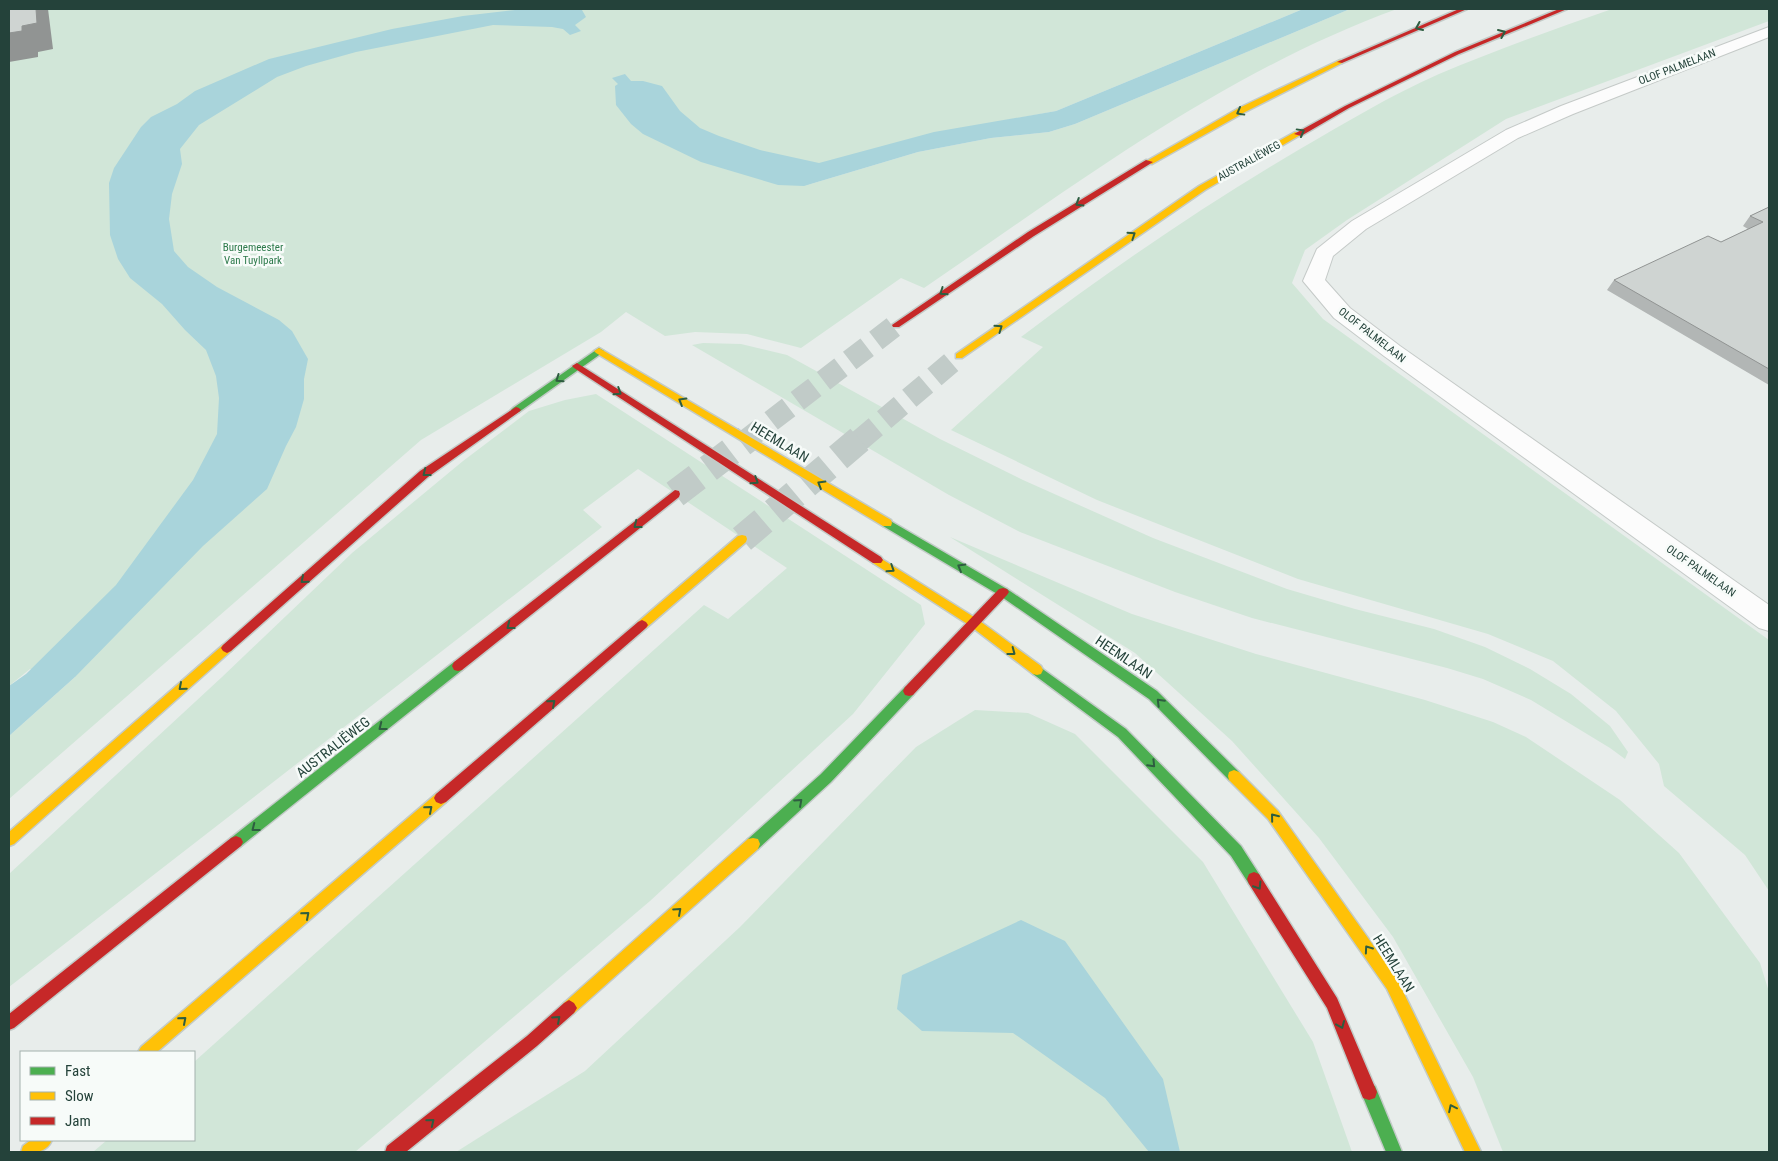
<svg xmlns="http://www.w3.org/2000/svg" width="1778" height="1161" font-family="'Roboto Condensed',sans-serif">
<style>
.green{fill:#d1e6d8}
.water{fill:#a9d4db}
.lines{fill:none;stroke-linecap:round;stroke-linejoin:round}
.primary-tunnel-far1{stroke:#c1cbc8;stroke-width:22;stroke-dasharray:22 11;stroke-linecap:butt}
.primary-tunnel{stroke:#c1cbc8;stroke-width:28;stroke-dasharray:28 14;stroke-linecap:butt}
.street-casing{stroke:#c5cac8;stroke-width:2}
.fast-casing{stroke:#c3cbc8;stroke-width:3}
.slow-casing{stroke:#c3cbc8;stroke-width:3}
.jam-casing{stroke:#c3cbc8;stroke-width:3}
.street{fill:#fcfcfc;fill-rule:evenodd}
.fast{fill:#4caf50;fill-rule:evenodd}
.slow{fill:#ffc107;fill-rule:evenodd}
.jam{fill:#c62828;fill-rule:evenodd}
.wall{fill:#b2b6b5}
.shaded-wall{fill:#919493}
.building{fill:#cfd4d2;stroke:#919493}
.oneway{stroke:#2e5d40}
.labels{text-anchor:middle;dominant-baseline:central;stroke-width:5;stroke-linejoin:round;paint-order:stroke}
.far-street-label{font-size:11px;fill:#24423a;stroke:#f7fbf9}
.far-park-label{font-size:11px;fill:#2d7a4b;stroke:#f7fbf9}
.street-label{font-size:14px;fill:#24423a;stroke:#f7fbf9}
</style>
<rect width="100%" height="100%" fill="#e8edeb"/>
<!-- green -->
<g class="green">
<path d="M9 9H1303L1056 111 975 126 804 186 918 152 991 138 1049 132 1075 124 1350 9H1397C1224 72 1075 185 924 288L901 278 801 348 747 334 695 332 665 336 626 312 601 332 421 440 9 799V736L75 677 30 669 9 686Z"/>
<path d="M1612 9H1769V21L1506 119 1347 220 1305 250 1292 283 1323 319 1769 640V891L1745 855 1664 786 1659 764 1616 711 1553 661 1488 634 1298 579 1097 500 951 430 1043 347 1021 337C1111 269 1203 206 1300 149 1345 123 1391 95 1439 74 1496 50 1554 29 1612 9Z"/>
<polygon points="703,343 741,344 787,355 940,439 1023,480 1153,538 1287,589 1355,609 1434,629 1485,647 1530,669 1571,694 1610,726 1628,752 1625,759 1610,748 1531,700 1483,679 1447,668 1252,618 1175,592 1020,532 949,495 692,345"/>
<polygon points="596,394 921,605 925,624 853,714 650,901 355,1152 93,1152 107,1140 194,1140 194,1062 704,605 728,619 787,568 638,469 583,510 602,527 9,987 9,874 222,677 352,553 463,461 529,411 565,400"/>
<polygon points="950,537 1132,614 1256,654 1425,700 1493,722 1526,737 1620,800 1679,853 1760,963 1769,992 1769,1152 1503,1152 1473,1077 1393,937 1319,838 1232,741 1135,653"/>
<polygon points="975,710 1028,713 1075,734 1203,862 1313,1042 1352,1152 456,1152 585,1071 740,927 916,747"/>
</g>
<!-- water -->
<g class="water">
<polygon points="524,9 578,9 582,10 586,17 575,25 581,31 570,35 563,29 552,27 493,25 356,52 306,66 277,77 199,125 180,149 182,164 172,194 169,219 174,251 188,267 217,287 279,320 292,331 308,359 304,379 304,399 296,427 286,446 267,489 203,546 75,677 9,736 9,686 26,674 116,585 193,480 217,434 219,398 216,376 206,350 185,330 162,304 130,278 118,259 110,235 109,183 114,168 141,127 151,117 177,104 195,91 269,59 392,29 463,16"/>
<polygon points="1303,9 1350,9 1075,124 1049,132 991,138 918,152 804,186 778,185 701,162 643,134 631,124 616,105 615,86 618,84 612,78 625,74 631,81 643,81 662,86 680,111 700,128 719,136 760,150 819,163 934,132 1056,111"/>
<polygon points="1021,920 1065,941 1163,1079 1180,1152 1149,1152 1105,1098 1013,1033 922,1031 897,1009 902,975"/>
</g>
<g class="lines">
<!-- primary-tunnel-far1 -->
<g class="primary-tunnel-far1">
<polyline points="745,441 896,325"/>
<polyline points="859,441 959,356"/>
</g>
<!-- primary-tunnel -->
<g class="primary-tunnel">
<polyline points="675,494 747,439"/>
<polyline points="742,539 860,439"/>
</g>
<defs>
<polygon id="street" points="1769,27 1769,37 1573,114 1518,138 1366,229 1333,256 1325,280 1350,308 1400,346 1769,605 1769,631 1759,628 1384,356 1334,318 1303,281 1317,249 1352,221 1506,130 1561,106"/>
<g id="fast">
<polygon points="599,348 604,351 602,353 519,412 513,412 511,410 513,408"/>
<polygon points="887,519 1007,589 1157,691 1239,772 1240,776 1239,780 1234,782 1229,780 1149,699 999,595 883,526 882,523"/>
<polygon points="458,661 462,662 464,666 462,670 241,846 236,848 231,846 229,842 231,838 454,662"/>
<polygon points="1037,665 1126,729 1241,846 1259,874 1261,879 1259,884 1254,886 1249,884 1231,856 1118,737 1033,674 1031,670 1033,666"/>
<polygon points="909,686 913,687 915,691 913,695 831,782 758,849 753,850 748,849 746,844 748,839 821,774 905,687"/>
<polygon points="1369,1084 1375,1086 1402,1152 1386,1152 1361,1092 1363,1086"/>
</g>
<g id="slow">
<polygon points="1340,60 1343,62 1342,63 1245,112 1152,164 1145,162 1239,108"/>
<polygon points="1295,132 1302,134 1205,190 962,358 956,358 956,354 1199,186"/>
<polygon points="599,348 891,520 892,523 891,526 883,526 596,353 594,351"/>
<polygon points="742,535 746,536 747,539 746,542 646,628 638,628 636,625 638,622 738,536"/>
<polygon points="877,556 977,619 1041,666 1043,670 1041,674 1037,675 1033,674 969,625 873,563 871,560"/>
<polygon points="227,643 231,645 233,648 231,651 14,844 9,846 9,832 223,645"/>
<polygon points="1234,770 1239,772 1278,811 1397,979 1481,1152 1465,1152 1387,989 1268,819 1229,780 1228,776 1229,772"/>
<polygon points="441,792 446,794 448,798 446,802 157,1052 138,1052 141,1047 436,794"/>
<polygon points="753,838 758,839 760,844 758,849 574,1013 569,1016 564,1013 561,1008 564,1003 748,839"/>
<path d="M31 1140H52C46 1154 34 1152 21 1152L23 1146Z"/>
</g>
<g id="jam">
<polygon points="1459,9 1467,9 1342,63 1337,62"/>
<polygon points="1559,9 1567,9 1459,54 1349,108 1301,136 1294,134 1345,106 1455,52"/>
<polygon points="1146,160 1153,162 1034,236 899,327 893,327 892,325 1028,232"/>
<polygon points="577,363 881,557 883,560 881,563 873,563 574,368 572,366"/>
<polygon points="516,407 519,408 521,410 519,412 428,477 231,651 227,653 223,651 221,648 223,645 420,471"/>
<polygon points="675,490 679,491 680,494 679,497 462,670 458,671 454,670 452,666 454,662"/>
<polygon points="1003,588 1007,589 1009,592 1007,595 913,695 909,696 905,695 903,691 905,687 999,589"/>
<polygon points="642,620 646,622 648,625 646,628 446,802 441,804 436,802 434,798 436,794 638,622"/>
<polygon points="236,836 241,838 243,842 241,846 14,1028 9,1030 9,1014 231,838"/>
<polygon points="1254,872 1259,874 1337,998 1377,1092 1375,1098 1369,1100 1363,1098 1327,1008 1249,884 1247,879 1249,874"/>
<polygon points="569,1000 574,1003 577,1008 574,1013 537,1046 406,1152 385,1152 387,1146 527,1036 564,1003"/>
</g>
</defs>
<!-- street casing -->
<use href="#street" class="street-casing"/>
<!-- fast casing -->
<use href="#fast" class="fast-casing"/>
<!-- slow casing -->
<use href="#slow" class="slow-casing"/>
<!-- jam casing -->
<use href="#jam" class="jam-casing"/>
<!-- street -->
<use href="#street" class="street"/>
<!-- fast -->
<use href="#fast" class="fast"/>
<!-- slow -->
<use href="#slow" class="slow"/>
<!-- jam -->
<use href="#jam" class="jam"/>
</g>
<!-- wall -->
<polygon class="wall" points="1769,207 1769,385 1607,290 1614,280 1721,242 1748,229 1743,226 1750,216"/>
<!-- shaded-wall -->
<polygon class="shaded-wall" points="36,9 48,9 53,49 38,52 38,57 9,62 9,33"/>
<!-- building -->
<g class="building">
<polygon points="9,9 36,9 37,23 22,26 22,31 9,33"/>
<polygon points="1769,207 1769,369 1614,280 1708,236 1721,242 1763,222 1750,216"/>
</g>
<!-- one-way arrows -->
<defs><path id="oneway-chevron" d="M-2-3.5L2.5 0L-2 3.5" fill="none" stroke-width="1.6" stroke-linecap="round" stroke-linejoin="round" transform="scale(1.25)"/></defs>
<g class="oneway">
<use href="#oneway-chevron" transform="translate(1419 27) rotate(156)"/>
<use href="#oneway-chevron" transform="translate(1502 33) rotate(-23)"/>
<use href="#oneway-chevron" transform="translate(1240 112) rotate(151)"/>
<use href="#oneway-chevron" transform="translate(1301 132) rotate(-29)"/>
<use href="#oneway-chevron" transform="translate(1079 203) rotate(148)"/>
<use href="#oneway-chevron" transform="translate(1132 235) rotate(-34)"/>
<use href="#oneway-chevron" transform="translate(943 292) rotate(145)"/>
<use href="#oneway-chevron" transform="translate(999 328) rotate(-35)"/>
<use href="#oneway-chevron" transform="translate(559 379) rotate(145)"/>
<use href="#oneway-chevron" transform="translate(618 392) rotate(33)"/>
<use href="#oneway-chevron" transform="translate(682 401) rotate(-149)"/>
<use href="#oneway-chevron" transform="translate(426 473) rotate(142)"/>
<use href="#oneway-chevron" transform="translate(755 481) rotate(33)"/>
<use href="#oneway-chevron" transform="translate(821 484) rotate(-149)"/>
<use href="#oneway-chevron" transform="translate(637 525) rotate(142)"/>
<use href="#oneway-chevron" transform="translate(961 567) rotate(-150)"/>
<use href="#oneway-chevron" transform="translate(891 569) rotate(33)"/>
<use href="#oneway-chevron" transform="translate(304 580) rotate(139)"/>
<use href="#oneway-chevron" transform="translate(510 626) rotate(142)"/>
<use href="#oneway-chevron" transform="translate(1012 652) rotate(37)"/>
<use href="#oneway-chevron" transform="translate(182 687) rotate(139)"/>
<use href="#oneway-chevron" transform="translate(1160 702) rotate(-135)"/>
<use href="#oneway-chevron" transform="translate(552 703) rotate(-41)"/>
<use href="#oneway-chevron" transform="translate(382 727) rotate(142)"/>
<use href="#oneway-chevron" transform="translate(1152 764) rotate(46)"/>
<use href="#oneway-chevron" transform="translate(799 802) rotate(-42)"/>
<use href="#oneway-chevron" transform="translate(429 809) rotate(-41)"/>
<use href="#oneway-chevron" transform="translate(1274 817) rotate(-129)"/>
<use href="#oneway-chevron" transform="translate(255 828) rotate(142)"/>
<use href="#oneway-chevron" transform="translate(1258 886) rotate(58)"/>
<use href="#oneway-chevron" transform="translate(678 911) rotate(-42)"/>
<use href="#oneway-chevron" transform="translate(306 915) rotate(-41)"/>
<use href="#oneway-chevron" transform="translate(1368 949) rotate(-125)"/>
<use href="#oneway-chevron" transform="translate(557 1019) rotate(-42)"/>
<use href="#oneway-chevron" transform="translate(183 1020) rotate(-41)"/>
<use href="#oneway-chevron" transform="translate(1341 1025) rotate(67)"/>
<use href="#oneway-chevron" transform="translate(1452 1108) rotate(-116)"/>
<use href="#oneway-chevron" transform="translate(431 1122) rotate(-39)"/>
</g>
<g class="labels">
<!-- far-street labels -->
<g class="far-street-label">
<text transform="translate(1677 67) rotate(-21)">OLOF PALMELAAN</text>
<text transform="translate(1249 161) rotate(-29)">AUSTRALIËWEG</text>
<text transform="translate(1372 335) rotate(38)">OLOF PALMELAAN</text>
<text transform="translate(1701 571) rotate(35)">OLOF PALMELAAN</text>
</g>
<!-- far-park labels -->
<g class="far-park-label">
<text x="253" y="247">Burgemeester<tspan x="253" dy="13">Van Tuyllpark</tspan></text>
</g>
<!-- street labels -->
<g class="street-label">
<text transform="translate(780 442) rotate(31)">HEEMLAAN</text>
<text transform="translate(1124 657) rotate(34)">HEEMLAAN</text>
<text transform="translate(333 747) rotate(-38)">AUSTRALIËWEG</text>
<text transform="translate(1394 963) rotate(58)">HEEMLAAN</text>
</g>
</g>
<!-- border -->
<rect width="1778" height="1161" fill="none" stroke="#24423a" stroke-width="20"/>
<!-- legend -->
<rect x="20" y="1051" width="175" height="90" fill="#f7fbf9" stroke="#a3b1ad"/>
<rect x="30" y="1067" width="25" height="8" fill="#4caf50" stroke="#a3b1ad"/>
<text x="65" y="1076" font-size="15" fill="#24423a">Fast</text>
<rect x="30" y="1092" width="25" height="8" fill="#ffc107" stroke="#a3b1ad"/>
<text x="65" y="1101" font-size="15" fill="#24423a">Slow</text>
<rect x="30" y="1117" width="25" height="8" fill="#c62828" stroke="#a3b1ad"/>
<text x="65" y="1126" font-size="15" fill="#24423a">Jam</text>
</svg>
